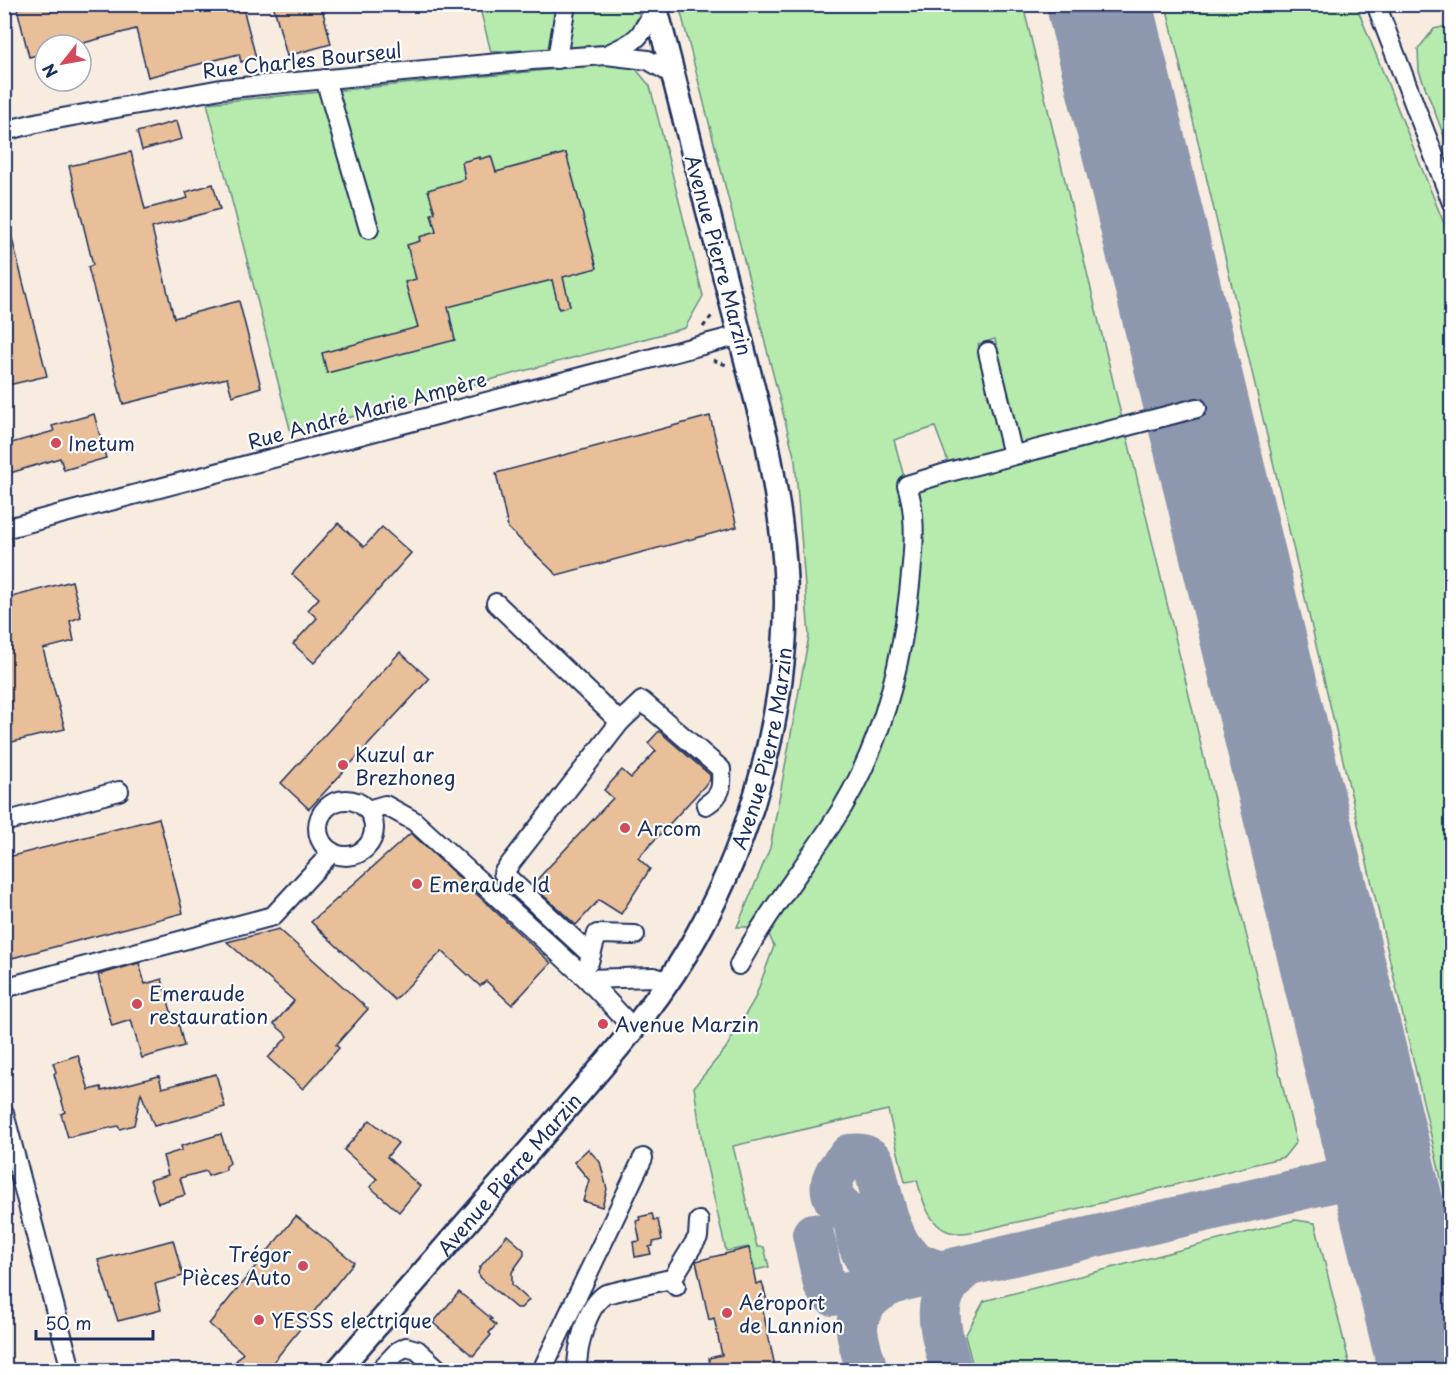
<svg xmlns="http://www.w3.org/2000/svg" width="1456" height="1375" font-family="'Playpen Sans',sans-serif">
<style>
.built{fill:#f8ece0;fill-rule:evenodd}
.green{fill:#b6ebad;stroke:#688d86;stroke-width:1.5}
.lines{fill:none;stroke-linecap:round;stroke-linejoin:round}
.taxiway{stroke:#8d97ae;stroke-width:42}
.runway{stroke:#8d97ae;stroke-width:105}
.building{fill:#e8bf98;stroke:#1b2f5e;stroke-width:1.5}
.minor-casing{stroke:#1b2f5e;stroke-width:22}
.major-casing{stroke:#1b2f5e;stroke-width:27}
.path{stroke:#1b2f5e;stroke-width:3;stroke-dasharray:4.5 4.5;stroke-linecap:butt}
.minor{stroke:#fff;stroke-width:18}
.major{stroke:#fff;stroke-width:22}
.poi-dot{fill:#d1495b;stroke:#fff;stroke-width:2}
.labels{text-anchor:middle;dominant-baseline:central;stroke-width:4.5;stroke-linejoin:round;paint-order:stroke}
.street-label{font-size:20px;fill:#1b2f5e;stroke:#fff}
.poi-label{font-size:20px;fill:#1b2f5e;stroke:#fff;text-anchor:start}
</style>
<rect width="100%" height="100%" fill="#fff"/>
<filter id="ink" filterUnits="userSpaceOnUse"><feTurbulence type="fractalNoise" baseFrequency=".0167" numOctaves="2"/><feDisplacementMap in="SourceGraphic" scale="12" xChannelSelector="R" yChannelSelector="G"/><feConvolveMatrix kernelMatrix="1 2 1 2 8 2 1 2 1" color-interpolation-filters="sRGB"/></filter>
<g filter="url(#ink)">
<!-- built -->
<path class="built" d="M5 5H1451V1370H5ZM45 45H81V81H45Z"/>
<!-- green -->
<g class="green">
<polygon points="479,5 637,5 639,15 628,36 618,44 491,52"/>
<polygon points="679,5 1023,5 1123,423 1016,449 991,351 997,349 995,339 978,344 1006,443 1002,450 949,464 935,427 894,440 907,488 907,597 865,756 756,927 737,927 770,848 809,636 795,460"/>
<polygon points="1166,5 1356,5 1451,241 1451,1221"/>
<polygon points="1451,25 1452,25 1451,154 1419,71 1418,49 1434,29"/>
<polygon points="630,62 650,86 703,296 685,328 291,433 207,103"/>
<path d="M1126 432 1296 1142 1284 1157C1192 1180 1101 1205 1008 1224 994 1227 964 1236 950 1232 929 1226 922 1199 917 1180L905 1182 888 1110 733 1146 757 1247H764L769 1267 755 1270 748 1247 726 1251 703 1149 694 1087 726 1048 755 998 774 946 766 928 894 699 913 486Z"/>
<polygon points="1295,1220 1315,1223 1351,1370 974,1370 965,1336 984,1301"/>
</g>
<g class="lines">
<!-- taxiway -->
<g class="taxiway">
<path d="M1340 1180C1364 1164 1369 1152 1371 1124"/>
<polyline points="813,1234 824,1284 828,1291 833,1295 893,1283"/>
<path d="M900 1281C880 1276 866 1265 859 1245 856 1238 857 1230 854 1222 850 1211 835 1206 832 1192 829 1177 841 1165 850 1155 860 1154 865 1154 873 1161 881 1189 888 1241 912 1259 920 1266 932 1269 942 1272"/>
<path d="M867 1370C864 1358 857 1341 857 1328 858 1302 879 1288 900 1281L1340 1180C1371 1181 1380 1189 1394 1217"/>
<path d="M951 1370C941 1328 926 1298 966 1267"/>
</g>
<!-- runway -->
<polyline class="runway" points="1099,4 1431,1370"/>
</g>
<!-- building -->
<g class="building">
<polygon points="16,4 242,4 256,58 241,62 239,54 148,77 136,29 76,45 45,45 45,53 29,57"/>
<polygon points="273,4 321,4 331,44 287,56"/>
<polygon points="177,121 182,139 142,150 137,132"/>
<polygon points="131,152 145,209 188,198 186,192 213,184 220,209 152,228 174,318 239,301 261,387 232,396 227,378 123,404 88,267 93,265 69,166"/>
<polygon points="566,153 597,268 563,277 570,306 559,309 552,280 448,307 455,340 327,373 322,353 418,327 405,282 416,279 407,245 420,241 419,237 436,232 431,214 435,213 428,190 465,179 462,162 480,157 480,159 491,156 496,172"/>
<polygon points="9,227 47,376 4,386 4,228"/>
<polygon points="94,414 106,458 64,470 60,458 10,473 4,454 4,445 54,431 52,426"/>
<polygon points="710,416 737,527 557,575 508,528 496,473"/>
<polygon points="338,523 364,547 382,527 411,553 314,663 293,644 317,618 308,610 319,598 292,574"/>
<polygon points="72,581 81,617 70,621 74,641 43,649 65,729 4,744 4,599"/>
<polygon points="400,652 429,679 309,809 281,783"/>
<polygon points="659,731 710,775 710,780 638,858 650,869 621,914 599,900 576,925 532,885 613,798 604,790 622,770 631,778 656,751 648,743"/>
<polygon points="159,818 183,913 12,958 4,925 4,858"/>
<polygon points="411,833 551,963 512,1005 486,981 480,986 442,951 395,1000 311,922"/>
<polygon points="279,929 368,1009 336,1045 339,1048 303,1089 268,1058 288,1036 274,1024 294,1001 227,942"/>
<polygon points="139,963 145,984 162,979 172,1015 176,1014 184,1046 142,1058 131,1020 112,1026 98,975"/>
<polygon points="78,1055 89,1090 101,1087 102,1091 159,1076 162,1088 216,1074 225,1107 154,1126 141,1093 134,1125 120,1129 118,1126 68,1137 61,1114 65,1112 54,1074 56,1072 53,1063"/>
<polygon points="370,1120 398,1143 387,1157 420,1186 399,1212 370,1187 377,1179 344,1150"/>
<polygon points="221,1134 230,1163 226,1166 226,1170 208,1176 206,1171 180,1178 185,1195 158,1203 150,1180 168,1175 163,1156 182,1150 181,1146"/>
<polygon points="588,1149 600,1162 607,1189 602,1207 583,1201 589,1180 574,1162"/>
<polygon points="652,1214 654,1220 658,1220 662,1240 653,1242 653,1246 649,1247 651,1254 635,1257 633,1242 640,1241 636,1221 640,1220 639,1217"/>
<polygon points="296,1216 354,1262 266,1371 248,1371 236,1361 243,1353 209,1324"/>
<polygon points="507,1235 524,1250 524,1255 512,1272 512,1285 529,1300 521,1308 516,1308 481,1278 478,1273 480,1267"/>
<polygon points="173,1240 183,1276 155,1284 161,1310 118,1321 98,1260"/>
<polygon points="749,1248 756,1284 762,1282 767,1301 761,1302 776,1371 711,1371 709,1358 722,1355 714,1318 709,1320 696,1261"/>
<polygon points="459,1292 492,1319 490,1320 496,1325 489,1333 491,1335 473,1356 433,1323"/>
</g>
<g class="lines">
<defs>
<g id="minor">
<polyline points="1376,4 1452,203"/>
<path d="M608 54C639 41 641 36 656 7"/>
<polyline points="557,59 566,4"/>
<polyline points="325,79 369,229"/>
<polyline points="4,131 40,122 221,89 532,60 606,55 648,60 672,74"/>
<polyline points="988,352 1013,455"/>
<polyline points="4,529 740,335"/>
<path d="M496 603 620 722 642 701 721 769C722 787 722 795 706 805"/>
<circle cx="346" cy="828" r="28"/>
<polyline points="368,810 385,805 414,821 587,979 633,1028"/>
<polyline points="4,822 119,791"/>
<polyline points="590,954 503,873 620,722"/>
<polyline points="589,962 597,934 635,935"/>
<path d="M739 965C766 915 801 871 832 824 878 755 900 675 909 593 913 557 918 519 907 485L949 472 1197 408"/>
<polyline points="587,979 654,977 669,982"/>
<polyline points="4,988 273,916 332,852"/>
<polyline points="4,1113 71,1370"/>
<polyline points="671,1281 698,1237 699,1221"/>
<polyline points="380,1370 398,1351 406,1347 417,1350 439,1370"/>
<polyline points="542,1370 643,1158"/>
<path d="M577 1370C577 1348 586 1306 606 1294L666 1280 671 1281 676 1286"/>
</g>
<g id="major">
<path id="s1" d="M338 1370C407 1292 475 1213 544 1134 599 1070 658 1007 698 933 752 836 785 714 786 602 786 548 777 495 767 442L655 4"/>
</g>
</defs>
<!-- minor casing -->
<use href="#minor" class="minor-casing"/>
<!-- major casing -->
<use href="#major" class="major-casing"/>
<!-- path -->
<g class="path">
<polyline points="703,327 714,313"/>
<polyline points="713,360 729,366"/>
</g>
<!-- minor -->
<use href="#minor" class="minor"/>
<!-- major -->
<use href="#major" class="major"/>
</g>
</g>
<!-- markers -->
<g class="poi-dot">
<circle cx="56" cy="443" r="6"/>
<circle cx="343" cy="765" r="6"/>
<circle cx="625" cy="828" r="6"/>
<circle cx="417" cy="884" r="6"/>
<circle cx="137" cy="1004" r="6"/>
<circle cx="603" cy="1024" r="6"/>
<circle cx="303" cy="1266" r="6"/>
<circle cx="727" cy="1313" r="6"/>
<circle cx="259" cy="1320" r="6"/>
</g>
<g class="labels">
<!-- street labels -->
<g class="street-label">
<text transform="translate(302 60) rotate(-6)">Rue Charles Bourseul</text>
<text transform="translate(719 255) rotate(75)">Avenue Pierre Marzin</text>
<text transform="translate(367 410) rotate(-15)">Rue André Marie Ampère</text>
<text stroke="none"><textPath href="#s1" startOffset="764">Avenue Pierre Marzin</textPath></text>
<text stroke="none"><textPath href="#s1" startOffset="260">Avenue Pierre Marzin</textPath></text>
</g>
<!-- poi labels -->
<g class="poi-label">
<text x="68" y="443">Inetum</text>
<text x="355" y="754">Kuzul ar<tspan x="355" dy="23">Brezhoneg</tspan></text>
<text x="637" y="828">Arcom</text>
<text x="429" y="884">Emeraude Id</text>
<text x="149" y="993">Emeraude<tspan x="149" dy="23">restauration</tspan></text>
<text x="615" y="1024">Avenue Marzin</text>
<text x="291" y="1254" text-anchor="end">Trégor<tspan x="291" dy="23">Pièces Auto</tspan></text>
<text x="739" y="1302">Aéroport<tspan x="739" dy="23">de Lannion</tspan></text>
<text x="271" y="1320">YESSS electrique</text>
</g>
</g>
<!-- margin -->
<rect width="1456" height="1375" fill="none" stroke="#fff" stroke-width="24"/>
<rect x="12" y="12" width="1432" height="1351" fill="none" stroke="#1b2f5e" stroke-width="2" filter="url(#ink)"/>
<!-- north arrow -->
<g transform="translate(63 63) rotate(239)"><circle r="28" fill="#ffffff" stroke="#a4acbf" stroke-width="1.5"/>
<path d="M0-4.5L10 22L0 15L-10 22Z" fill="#d1495b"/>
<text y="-9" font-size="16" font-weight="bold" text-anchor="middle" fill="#1b2f5e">N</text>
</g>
<!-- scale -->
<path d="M36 1330v9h117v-9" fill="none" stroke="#1b2f5e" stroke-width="3"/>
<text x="45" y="1330" font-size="18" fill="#1b2f5e" stroke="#ffffff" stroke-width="4.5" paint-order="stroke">50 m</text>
</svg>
